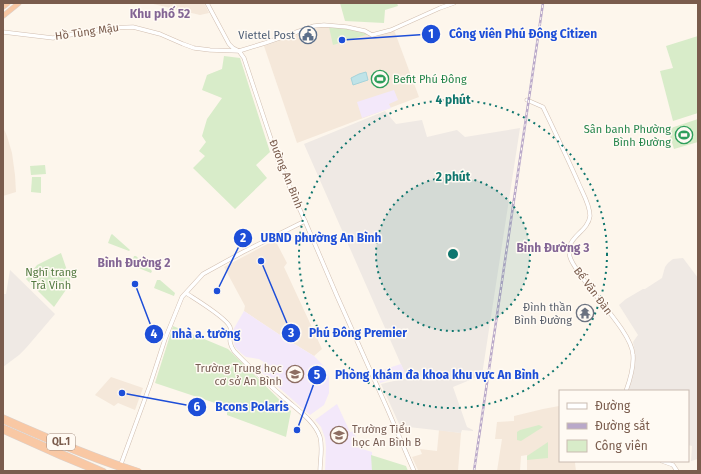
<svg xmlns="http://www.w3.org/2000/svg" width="701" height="474" font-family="'Fira Sans',sans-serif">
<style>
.residential{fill:#f5e8da}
.industrial{fill:#efe9e4}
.education{fill:#f3e8fa}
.green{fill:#d8ecc9}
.water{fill:#bfe3e8;stroke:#a5d3da}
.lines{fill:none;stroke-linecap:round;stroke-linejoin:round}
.tertiary-casing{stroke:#d1beb0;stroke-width:4.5}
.trunk-casing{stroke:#dad1cd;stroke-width:5.5}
.tertiary{stroke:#fff;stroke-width:3.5}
.trunk{stroke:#f9c8a4;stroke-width:4.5}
.rail-casing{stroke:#b9a8c9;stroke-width:2.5}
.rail{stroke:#fffaf3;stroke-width:1;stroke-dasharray:3;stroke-linecap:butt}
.ring{fill:none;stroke:#0f766e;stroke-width:2;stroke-dasharray:2 4}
.labels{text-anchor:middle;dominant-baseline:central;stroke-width:3;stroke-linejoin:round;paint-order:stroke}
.shield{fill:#fffaf3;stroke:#a28b7f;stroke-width:1}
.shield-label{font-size:10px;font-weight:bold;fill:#7a5c4d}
.street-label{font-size:11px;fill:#7a5c4d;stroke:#fffaf3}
.service-label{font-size:11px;fill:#4e5e75;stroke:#fffaf3;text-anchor:end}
.leisure-label{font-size:11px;fill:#27864d;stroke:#fffaf3;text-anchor:start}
.park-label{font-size:11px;fill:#537a41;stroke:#fffaf3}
.worship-label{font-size:11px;fill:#5b616d;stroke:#fffaf3;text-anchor:end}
.education-label{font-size:11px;fill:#785e54;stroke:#fffaf3;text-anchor:end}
.neighbourhood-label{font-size:12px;font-weight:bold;fill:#846695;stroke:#fffaf3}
.centre{fill:#0f766e;stroke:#fffaf3;stroke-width:2}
.ring-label{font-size:12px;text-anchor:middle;font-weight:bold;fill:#0f766e;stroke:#fffaf3;stroke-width:3;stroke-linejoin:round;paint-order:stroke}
.leader{fill:none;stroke:#1d4ed8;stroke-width:1.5}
.callout-dot{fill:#1d4ed8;stroke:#fffaf3;stroke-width:1.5}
.mark-label{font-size:12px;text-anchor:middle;font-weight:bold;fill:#fff}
.callout-label{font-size:12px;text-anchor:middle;font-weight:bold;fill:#1d4ed8;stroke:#fffaf3;stroke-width:3;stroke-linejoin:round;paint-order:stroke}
</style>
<rect width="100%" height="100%" fill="#fdf6ec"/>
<!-- residential -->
<g class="residential">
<polygon points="149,3 204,3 209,13 200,15"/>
<polygon points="331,25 375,34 394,30 419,97 297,143 264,46 320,27"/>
<polygon points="3,127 7,136 12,153 15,175 16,192 3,196"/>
<polygon points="275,240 287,263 284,267 322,349 314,356 283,337 244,311 245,306 224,267"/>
<polygon points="111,377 143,388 135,410 118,403 114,406 95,395"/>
<polygon points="560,400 560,461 576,461 575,463 576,471 527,471 527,455 521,456 520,471 497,471 502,439 495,439 497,422 514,421 514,416 543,409 559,406"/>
<polygon points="439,430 461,433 458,471 418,470 412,457 422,454 420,449 437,451"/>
</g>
<!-- industrial -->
<g class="industrial">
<polygon points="385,111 396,124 422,120 427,137 457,130 465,137 520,128 482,375 453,387 467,427 473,430 473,431 462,430 461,433 400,426 381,384 407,378 304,144"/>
<polygon points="683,258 698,278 698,459 691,461 692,446 688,445 688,391 628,391 632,377 634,363 635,353 633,342 638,335 619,305 626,299 643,289 645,289 662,278 665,267 668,263 673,259"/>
<polygon points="10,270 55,314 26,348 19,355 3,367 3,294 6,294"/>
</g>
<!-- education -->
<g class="education">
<polygon points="394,90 398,100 389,104 391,108 362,118 357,102"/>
<polygon points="244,311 283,337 314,356 323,365 329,377 329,393 324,405 310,415 259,370 264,362 259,359 246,357 242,354 235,347 232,335 233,330"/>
<polygon points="401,364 406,375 380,383 376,372"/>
<polygon points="337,404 350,432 354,431 359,448 372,452 372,471 325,471 326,447 325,438 321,427 315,420"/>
</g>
<!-- green -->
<g class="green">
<polygon points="340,3 397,3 398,6 385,10 384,23 345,21"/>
<polygon points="329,27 350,29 369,34 333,45"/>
<polygon points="698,36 698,113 673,121 660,71 673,68 666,46"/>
<polygon points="224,56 240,58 270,152 256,165 267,178 235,209 193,168 205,156 199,151 206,142 202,136 207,119 222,98 202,90 207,75 222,69"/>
<polygon points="698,119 698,142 674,149 668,129"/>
<polygon points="45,165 46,174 31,175 30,166"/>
<polygon points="32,177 41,177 41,193 31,192"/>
<polygon points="112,234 130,250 129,251 108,243 111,235"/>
<polygon points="61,253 70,279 70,284 54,307 26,279 37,265"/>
<polygon points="134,256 136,256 152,271 151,273 131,265"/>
<polygon points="157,280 160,280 175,293 174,296 154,288"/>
<polygon points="173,326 228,349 291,411 286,437 227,415 227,407 155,383"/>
<polygon points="539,425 543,427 521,441 517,440 517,432 520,430"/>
<polygon points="548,442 548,458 527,460 527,456"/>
<polygon points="371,455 406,466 408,471 372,471"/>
</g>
<!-- water -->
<polygon class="water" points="366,72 368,80 353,85 351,78 359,74"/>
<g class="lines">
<defs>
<g id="tertiary">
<polyline points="207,3 229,44 233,48 237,50"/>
<polyline points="3,32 53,38 108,28 133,27 160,34 183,44 194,48 210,50 239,51 265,43 314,26 324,25 347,27 365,31 372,35 391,30 440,8 454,3"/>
<polyline points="239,51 244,58 279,163 305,221 337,296 387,408 414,471"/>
<path d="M527 100 543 107C555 132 567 157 578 182 582 192 590 204 590 216 588 233 564 237 570 257 572 264 578 271 582 277 595 297 632 334 633 355 634 367 630 380 626 391"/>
<path d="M186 293C195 299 227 318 230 327 233 336 226 339 234 351 249 367 266 382 283 397 296 409 314 420 320 437 323 448 320 460 320 471"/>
<polyline points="662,461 673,465 677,471"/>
<polyline points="121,464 150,385 165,339 182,297 203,274 243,252 305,221"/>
</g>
<g id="trunk">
<polyline points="3,7 8,3"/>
<polyline points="3,16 19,3"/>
<path d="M3 417C48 437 93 456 139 471"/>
<path d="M3 421C44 439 85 457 128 471"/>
<polyline points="3,427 104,471"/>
<polyline points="3,431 61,457 95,471"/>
</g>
</defs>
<!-- tertiary casing -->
<use href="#tertiary" class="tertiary-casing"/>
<!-- trunk casing -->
<use href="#trunk" class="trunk-casing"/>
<!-- tertiary -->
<use href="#tertiary" class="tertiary"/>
<!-- trunk -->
<use href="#trunk" class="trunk"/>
<defs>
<polyline id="rail" points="474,471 543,3"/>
</defs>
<!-- rail casing -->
<use href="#rail" class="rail-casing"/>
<!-- rail -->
<use href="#rail" class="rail"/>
</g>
<!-- distance rings -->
<circle cx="453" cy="254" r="77" fill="#0f766e" fill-opacity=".12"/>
<g class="ring">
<circle cx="453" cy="254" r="77"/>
<circle cx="453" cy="254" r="154"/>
</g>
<!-- icons -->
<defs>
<symbol id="civic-ring" viewBox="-11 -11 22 22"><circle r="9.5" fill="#fffaf3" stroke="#5c6f8a" stroke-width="1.5"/><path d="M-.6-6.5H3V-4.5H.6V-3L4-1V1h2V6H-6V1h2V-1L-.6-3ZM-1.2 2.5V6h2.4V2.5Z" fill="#5c6f8a"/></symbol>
<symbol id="stadium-ring" viewBox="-11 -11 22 22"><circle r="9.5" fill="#fffaf3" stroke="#2e9e5b" stroke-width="1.5"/><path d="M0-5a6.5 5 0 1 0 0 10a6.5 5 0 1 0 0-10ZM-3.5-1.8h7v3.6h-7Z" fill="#2e9e5b"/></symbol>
<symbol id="temple-ring" viewBox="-11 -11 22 22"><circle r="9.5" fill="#fffaf3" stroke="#6b7280" stroke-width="1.5"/><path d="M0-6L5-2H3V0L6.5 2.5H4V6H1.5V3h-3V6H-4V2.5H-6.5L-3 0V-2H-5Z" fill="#6b7280"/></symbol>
<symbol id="school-ring" viewBox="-11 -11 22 22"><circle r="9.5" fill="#fffaf3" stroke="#8d6e63" stroke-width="1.5"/><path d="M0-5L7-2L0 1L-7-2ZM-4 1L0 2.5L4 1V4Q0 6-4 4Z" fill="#8d6e63"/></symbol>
</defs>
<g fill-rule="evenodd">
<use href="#civic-ring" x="298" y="25" width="20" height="20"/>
<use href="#stadium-ring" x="370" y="69" width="20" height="20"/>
<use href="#stadium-ring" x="674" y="125" width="20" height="20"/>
<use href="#temple-ring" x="575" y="303" width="20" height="20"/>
<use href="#school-ring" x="285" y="364" width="20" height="20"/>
<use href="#school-ring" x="329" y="425" width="20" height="20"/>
</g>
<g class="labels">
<!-- shield labels -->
<rect class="shield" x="47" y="434" width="28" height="16" rx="3"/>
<g class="shield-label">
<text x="61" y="442">QL.1</text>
</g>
<!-- street labels -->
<g class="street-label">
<text transform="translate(87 32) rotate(-8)">Hồ Tùng Mậu</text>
<text transform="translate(286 174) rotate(68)">Đường An Bình</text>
<text transform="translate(593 291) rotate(53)">Bế Văn Đàn</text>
</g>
<!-- service labels -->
<g class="service-label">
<text x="295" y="35">Viettel Post</text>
</g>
<!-- leisure labels -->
<g class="leisure-label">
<text x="393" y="79">Befit Phú Đông</text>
<text x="671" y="129" text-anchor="end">Sân banh Phường<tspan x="671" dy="13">Bình Đường</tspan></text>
</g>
<!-- park labels -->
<g class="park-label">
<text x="51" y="272">Nghĩ trang<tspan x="51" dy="13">Trà Vinh</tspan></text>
</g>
<!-- worship labels -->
<g class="worship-label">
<text x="572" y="307">Đình thần<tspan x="572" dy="13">Bình Đường</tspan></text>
</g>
<!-- education labels -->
<g class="education-label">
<text x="282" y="368">Trường Trung học<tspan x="282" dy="13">cơ sở An Bình</tspan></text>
<text x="352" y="429" text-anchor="start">Trường Tiểu<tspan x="352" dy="13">học An Bình B</tspan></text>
</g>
<!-- neighbourhood labels -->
<g class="neighbourhood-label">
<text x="160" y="14">Khu phố 52</text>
<text x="553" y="248">Bình Đường 3</text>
<text x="134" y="263">Bình Đường 2</text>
</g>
</g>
<circle cx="453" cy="254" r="6" class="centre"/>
<g class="ring-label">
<text x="453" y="104">4 phút</text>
<text x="453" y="181">2 phút</text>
</g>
<!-- callouts -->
<path class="leader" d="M342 40L431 34M217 291L243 238M261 261L291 333M135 284L154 334M297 430L317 375M122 393L197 407"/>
<g class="callout-dot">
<circle cx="342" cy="40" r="4"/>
<circle cx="217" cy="291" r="4"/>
<circle cx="261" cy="261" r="4"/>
<circle cx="135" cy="284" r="4"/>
<circle cx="297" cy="430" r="4"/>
<circle cx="122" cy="393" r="4"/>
<circle cx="431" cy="34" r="10"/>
<circle cx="243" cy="238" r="10"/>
<circle cx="291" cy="333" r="10"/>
<circle cx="154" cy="334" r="10"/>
<circle cx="317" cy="375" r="10"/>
<circle cx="197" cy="407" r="10"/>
</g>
<g class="mark-label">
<text x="431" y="38">1</text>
<text x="243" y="242">2</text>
<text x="291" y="337">3</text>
<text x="154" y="338">4</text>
<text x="317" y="379">5</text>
<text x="197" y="411">6</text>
</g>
<g class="callout-label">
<text x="523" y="38">Công viên Phú Đông Citizen</text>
<text x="321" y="242">UBND phường An Bình</text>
<text x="358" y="337">Phú Đông Premier</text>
<text x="206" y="338">nhà a. tường</text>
<text x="437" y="379">Phòng khám đa khoa khu vực An Bình</text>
<text x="252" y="411">Bcons Polaris</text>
</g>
<!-- border -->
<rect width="701" height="474" fill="none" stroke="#7a5c4d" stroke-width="8"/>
<!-- legend -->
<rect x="559" y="390" width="130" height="72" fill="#fffaf3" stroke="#cabbb1"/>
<rect x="567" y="403" width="20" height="6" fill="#ffffff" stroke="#cabbb1"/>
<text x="595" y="410" font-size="12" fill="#7a5c4d">Đường</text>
<rect x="567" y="423" width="20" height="6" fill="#b9a8c9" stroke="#cabbb1"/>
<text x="595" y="430" font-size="12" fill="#7a5c4d">Đường sắt</text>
<rect x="567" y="440" width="20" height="12" fill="#d8ecc9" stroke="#cabbb1"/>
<text x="595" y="450" font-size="12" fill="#7a5c4d">Công viên</text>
</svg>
